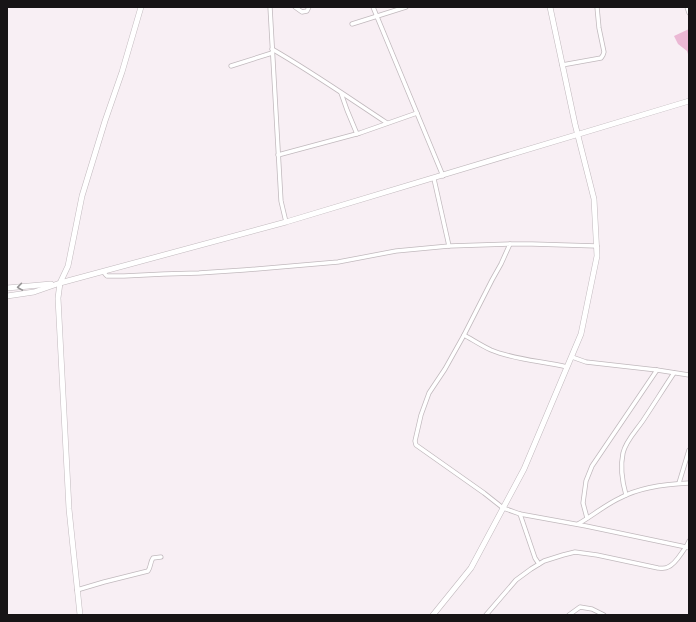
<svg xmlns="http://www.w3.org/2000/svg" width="696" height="622" font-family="Helvetica,sans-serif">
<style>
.green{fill:#ebb8d4}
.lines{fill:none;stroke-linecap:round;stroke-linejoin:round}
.street-casing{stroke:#c1b9bd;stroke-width:5}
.secondary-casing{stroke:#c1b9bd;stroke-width:6}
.street{stroke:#fff;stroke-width:3.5}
.secondary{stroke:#fff;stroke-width:5}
.oneway{stroke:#979596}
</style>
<rect width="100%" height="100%" fill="#f8eff4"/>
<!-- green -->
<polygon class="green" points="689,29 689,57 687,51 678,44 674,36"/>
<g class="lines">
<defs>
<g id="street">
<polyline points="270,7 281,201 286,222"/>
<polyline points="295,7 302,12 307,11 309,7"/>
<polyline points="373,7 443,176"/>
<polyline points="687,7 689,13"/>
<polyline points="352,24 406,7"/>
<path d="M272 49C312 72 349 98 387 123"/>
<polyline points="562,65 601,58 603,55 604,52 599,28 597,7"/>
<polyline points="231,66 272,53"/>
<polyline points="341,93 347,110 357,134"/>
<polyline points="278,155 360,133 417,113"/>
<polyline points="434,179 449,246"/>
<polyline points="510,244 532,244 597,246"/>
<polyline points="104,272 105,274 107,276 124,276 164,274 199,273 244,270 338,262 396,251 449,246 510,244 501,264 492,280 464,335 445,369 429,393 421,415 415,441 416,445 484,493 503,508 520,514 586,526 686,547 689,541"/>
<path d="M464 335C473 340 482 346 491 350 515 360 542 361 567 367"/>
<polyline points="572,357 586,362 657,370 689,375"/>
<polyline points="679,483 689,450"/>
<path d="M626 495C622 481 620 467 623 453 626 440 637 430 644 419 654 404 664 388 674 373"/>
<polyline points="520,514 535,558 539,564"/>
<polyline points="587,518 583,503 586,481 592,466 657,370"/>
<path d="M578 524C592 516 605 505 620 498 640 487 666 484 689 483"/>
<path d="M77 590 104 582 148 571C151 567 150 562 153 558L161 557"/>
<path d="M486 615 516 580 531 569 544 561 563 555 575 552 597 555 658 568C662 568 665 569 668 567 676 564 681 553 686 547L689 548"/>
<polyline points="569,615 580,607 592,609 604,615"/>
</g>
<g id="secondary">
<polyline points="7,288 51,284"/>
<polyline points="7,296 34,292 60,283 286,222 689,101"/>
<polyline points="80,615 69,509 58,298 60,283 68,266 82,196 105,121 122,72 141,7"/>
<polyline points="433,615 471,568 524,469 581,334 597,256 594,199 575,124 550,7"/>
</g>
</defs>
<!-- street casing -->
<use href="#street" class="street-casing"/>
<!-- secondary casing -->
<use href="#secondary" class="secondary-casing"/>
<!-- street -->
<use href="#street" class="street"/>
<!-- secondary -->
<use href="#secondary" class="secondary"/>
</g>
<!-- one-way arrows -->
<defs><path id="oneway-chevron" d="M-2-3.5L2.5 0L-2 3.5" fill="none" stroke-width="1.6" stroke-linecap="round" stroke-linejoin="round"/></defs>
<use class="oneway" href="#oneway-chevron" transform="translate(20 287) rotate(172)"/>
<!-- border -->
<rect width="696" height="622" fill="none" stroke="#171416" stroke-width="16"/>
</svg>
